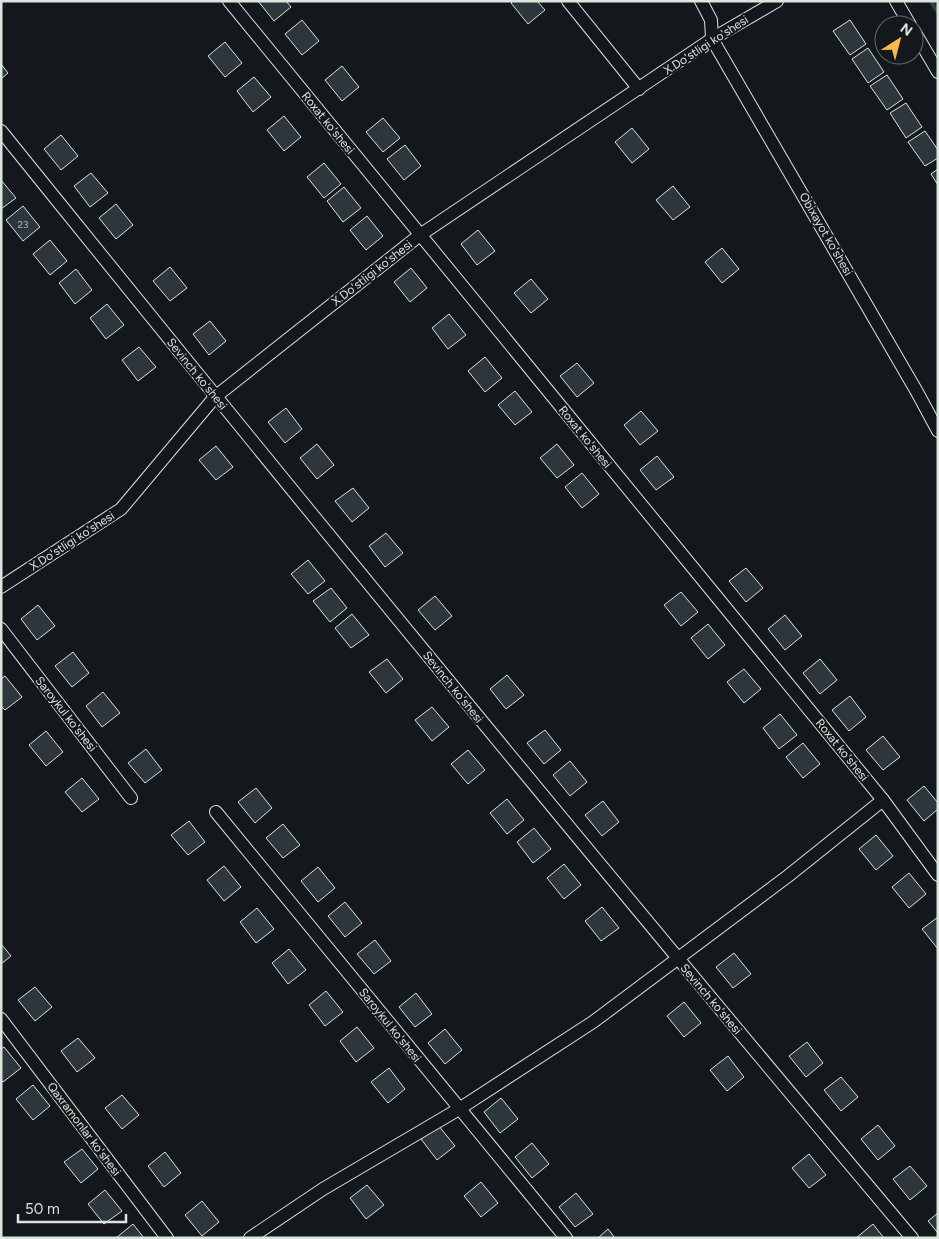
<svg xmlns="http://www.w3.org/2000/svg" width="939" height="1239" font-family="Figtree,sans-serif">
<style>
.lines{fill:none;stroke-linecap:round;stroke-linejoin:round}
.stream{stroke:#363b3e;stroke-width:4.5}
.building{fill:#2c363c;stroke:#d8e6dc}
.minor-casing{stroke:#d8e6dc;stroke-width:14}
.minor{stroke:#14181c;stroke-width:12}
.labels{text-anchor:middle;dominant-baseline:central;stroke-width:4;stroke-linejoin:round;paint-order:stroke}
.number-label{font-size:10px;fill:#adbab4}
.street-label{font-size:12px;fill:#d8e6dc;stroke:#14181c}
</style>
<rect width="100%" height="100%" fill="#14181c"/>
<g class="lines">
<!-- stream -->
<polyline class="stream" points="931,1 938,12"/>
</g>
<!-- building -->
<g class="building">
<polygon points="258,1 286,1 291,7 274,21"/>
<polygon points="513,1 537,1 545,10 528,24 511,3"/>
<polygon points="302,20 319,41 302,55 285,34"/>
<polygon points="850,20 866,44 850,55 833,31"/>
<polygon points="225,42 242,63 225,77 208,56"/>
<polygon points="868,48 884,72 868,83 852,59"/>
<polygon points="1,64 8,73 1,79"/>
<polygon points="342,66 359,87 342,101 325,80"/>
<polygon points="887,75 903,99 887,110 870,86"/>
<polygon points="254,77 271,97 253,112 237,91"/>
<polygon points="906,103 922,127 906,138 890,113"/>
<polygon points="284,116 301,137 284,151 267,130"/>
<polygon points="383,118 400,138 383,152 366,132"/>
<polygon points="632,128 649,149 632,163 615,142"/>
<polygon points="925,131 938,150 938,158 925,166 908,142"/>
<polygon points="61,135 78,156 61,170 44,149"/>
<polygon points="405,145 421,166 404,180 387,159"/>
<polygon points="324,163 341,184 324,198 307,177"/>
<polygon points="938,169 938,185 931,174"/>
<polygon points="91,173 108,193 90,207 74,186"/>
<polygon points="1,180 16,198 1,209"/>
<polygon points="673,186 690,207 673,220 656,200"/>
<polygon points="344,187 361,208 343,222 327,201"/>
<polygon points="116,204 133,225 116,239 99,218"/>
<polygon points="23,206 40,227 23,241 6,220"/>
<polygon points="367,216 383,236 366,250 350,230"/>
<polygon points="478,230 495,251 477,265 461,244"/>
<polygon points="50,240 67,261 50,275 33,254"/>
<polygon points="722,248 739,269 722,283 705,262"/>
<polygon points="170,267 187,288 170,301 153,281"/>
<polygon points="411,268 427,288 410,302 394,282"/>
<polygon points="76,269 92,290 75,304 59,283"/>
<polygon points="531,279 548,299 531,313 514,293"/>
<polygon points="107,304 124,325 106,339 90,318"/>
<polygon points="449,314 466,335 448,349 432,328"/>
<polygon points="210,321 226,341 209,355 193,334"/>
<polygon points="139,347 156,367 138,381 122,360"/>
<polygon points="485,357 502,378 485,392 468,371"/>
<polygon points="577,363 594,383 577,397 560,376"/>
<polygon points="515,391 532,412 515,425 498,405"/>
<polygon points="286,408 302,429 285,443 268,422"/>
<polygon points="641,411 658,431 640,445 624,425"/>
<polygon points="317,444 334,465 317,479 300,458"/>
<polygon points="557,444 574,465 557,478 540,458"/>
<polygon points="216,446 233,467 216,480 199,460"/>
<polygon points="657,456 674,477 656,490 640,470"/>
<polygon points="582,473 599,494 582,508 565,487"/>
<polygon points="353,488 369,508 352,522 335,501"/>
<polygon points="386,533 403,553 385,567 369,546"/>
<polygon points="308,560 325,581 308,594 291,574"/>
<polygon points="746,568 763,588 746,602 729,581"/>
<polygon points="331,588 347,608 330,622 313,601"/>
<polygon points="681,592 698,612 681,626 664,605"/>
<polygon points="435,596 452,616 435,630 418,610"/>
<polygon points="38,605 55,626 37,640 21,619"/>
<polygon points="352,614 369,635 351,648 335,628"/>
<polygon points="785,615 802,636 785,650 768,629"/>
<polygon points="708,624 725,645 708,659 691,638"/>
<polygon points="73,652 89,673 72,687 55,666"/>
<polygon points="387,659 403,679 386,693 369,672"/>
<polygon points="820,659 837,680 820,694 803,673"/>
<polygon points="744,669 761,689 744,703 727,682"/>
<polygon points="507,675 524,695 506,709 490,689"/>
<polygon points="5,676 22,697 5,710 1,706 1,679"/>
<polygon points="103,692 120,713 102,727 86,706"/>
<polygon points="850,696 866,717 849,731 832,710"/>
<polygon points="432,707 449,727 432,741 415,720"/>
<polygon points="780,714 797,735 779,749 763,728"/>
<polygon points="545,730 561,750 544,764 527,743"/>
<polygon points="46,731 63,752 46,766 29,745"/>
<polygon points="883,736 900,757 883,770 866,750"/>
<polygon points="803,743 820,764 803,778 786,757"/>
<polygon points="146,749 162,770 145,783 128,763"/>
<polygon points="468,750 485,770 468,784 451,764"/>
<polygon points="570,761 587,782 570,796 553,775"/>
<polygon points="82,778 99,799 82,812 65,792"/>
<polygon points="924,786 938,803 938,809 924,821 907,800"/>
<polygon points="256,788 272,808 255,823 238,802"/>
<polygon points="507,799 524,820 507,834 490,813"/>
<polygon points="603,801 619,822 602,836 585,815"/>
<polygon points="189,821 205,842 188,855 171,835"/>
<polygon points="283,824 300,845 283,858 266,838"/>
<polygon points="534,828 551,849 533,863 517,842"/>
<polygon points="876,835 893,856 876,870 859,849"/>
<polygon points="564,864 581,885 564,899 547,878"/>
<polygon points="224,866 241,887 224,901 207,880"/>
<polygon points="318,867 335,888 318,902 301,881"/>
<polygon points="909,873 926,894 909,908 892,887"/>
<polygon points="345,902 362,923 345,937 328,916"/>
<polygon points="602,907 619,928 601,941 585,921"/>
<polygon points="257,908 274,929 256,943 240,922"/>
<polygon points="938,917 938,949 922,929"/>
<polygon points="375,940 391,961 374,974 357,954"/>
<polygon points="1,944 11,956 1,964"/>
<polygon points="289,949 306,970 288,984 272,963"/>
<polygon points="734,953 751,974 733,988 716,967"/>
<polygon points="35,987 52,1007 35,1021 18,1000"/>
<polygon points="326,991 343,1012 325,1026 309,1005"/>
<polygon points="416,993 432,1014 415,1027 399,1007"/>
<polygon points="684,1002 701,1023 684,1037 667,1016"/>
<polygon points="357,1027 374,1048 356,1062 340,1041"/>
<polygon points="445,1029 462,1050 445,1064 428,1043"/>
<polygon points="78,1038 95,1058 77,1072 61,1051"/>
<polygon points="807,1042 823,1063 806,1077 789,1056"/>
<polygon points="4,1047 21,1068 3,1082 1,1079 1,1049"/>
<polygon points="728,1056 744,1077 727,1091 710,1070"/>
<polygon points="389,1068 405,1089 388,1103 371,1082"/>
<polygon points="841,1077 858,1097 841,1111 824,1090"/>
<polygon points="33,1085 50,1106 33,1120 16,1099"/>
<polygon points="122,1095 139,1115 122,1129 105,1108"/>
<polygon points="501,1098 518,1119 500,1133 484,1112"/>
<polygon points="438,1125 455,1146 437,1160 421,1139"/>
<polygon points="878,1125 895,1146 878,1160 861,1139"/>
<polygon points="532,1143 549,1164 532,1178 515,1157"/>
<polygon points="82,1149 98,1169 81,1183 64,1162"/>
<polygon points="165,1152 181,1173 164,1187 148,1166"/>
<polygon points="809,1154 826,1175 809,1188 792,1168"/>
<polygon points="910,1166 927,1186 910,1200 893,1179"/>
<polygon points="481,1182 498,1203 481,1217 464,1196"/>
<polygon points="367,1185 384,1205 366,1219 350,1198"/>
<polygon points="105,1190 122,1211 104,1224 88,1204"/>
<polygon points="576,1193 593,1214 575,1227 559,1207"/>
<polygon points="202,1201 219,1222 202,1236 185,1215"/>
<polygon points="938,1213 938,1233 928,1221"/>
<polygon points="133,1224 144,1238 116,1238"/>
<polygon points="873,1224 884,1238 856,1238"/>
<polygon points="608,1229 615,1238 598,1238"/>
</g>
<g class="lines">
<defs>
<g id="minor">
<polyline points="229,1 883,800 938,875"/>
<polyline points="568,1 639,89"/>
<polyline points="701,1 711,20 712,39 917,392 938,431"/>
<polyline points="896,1 910,25"/>
<polyline points="914,31 938,72"/>
<path d="M1 131C301 503 604 872 912 1238"/>
<polyline points="1,587 121,509 215,397 420,235 712,39 777,1"/>
<polyline points="1,629 131,798"/>
<polyline points="216,812 566,1238"/>
<polyline points="1,1019 167,1238"/>
<polyline points="250,1238 323,1189 459,1109 593,1022 788,876 883,800"/>
</g>
</defs>
<!-- minor casing -->
<use href="#minor" class="minor-casing"/>
<!-- minor -->
<use href="#minor" class="minor"/>
</g>
<g class="labels">
<!-- number labels -->
<g class="number-label">
<text x="23" y="224">23</text>
</g>
<!-- street labels -->
<g class="street-label">
<text transform="translate(706 45) rotate(-33)">X.Do'stligi ko'shesi</text>
<text transform="translate(328 123) rotate(51)">Roxat ko'shesi</text>
<text transform="translate(826 234) rotate(60)">Obixayot ko'shesi</text>
<text transform="translate(372 273) rotate(-38)">X.Do'stligi ko'shesi</text>
<text transform="translate(197 374) rotate(51)">Sevinch ko'shesi</text>
<text transform="translate(585 437) rotate(51)">Roxat ko'shesi</text>
<text transform="translate(72 541) rotate(-33)">X.Do'stligi ko'shesi</text>
<text transform="translate(453 687) rotate(51)">Sevinch ko'shesi</text>
<text transform="translate(66 714) rotate(52)">Saroykul ko'shesi</text>
<text transform="translate(842 750) rotate(51)">Roxat ko'shesi</text>
<text transform="translate(711 999) rotate(50)">Sevinch ko'shesi</text>
<text transform="translate(390 1025) rotate(51)">Saroykul ko'shesi</text>
<text transform="translate(84 1129) rotate(53)">Qaxramonlar ko'shesi</text>
</g>
</g>
<!-- border -->
<rect width="939" height="1239" fill="none" stroke="#d8e6dc" stroke-width="5"/>
<!-- north arrow -->
<g transform="translate(899 40) rotate(36)"><circle r="24" fill="#14181c" stroke="#626a69"/>
<path d="M0-4L9 19L0 12L-9 19Z" fill="#ffb74d"/>
<text y="-8" font-size="14" font-weight="bold" text-anchor="middle" fill="#d8e6dc">N</text>
</g>
<!-- scale -->
<path d="M18 1214v8h108v-8" fill="none" stroke="#d8e6dc" stroke-width="2.5"/>
<text x="25" y="1214" font-size="15" fill="#d8e6dc" stroke="#14181c" stroke-width="4" paint-order="stroke">50 m</text>
</svg>
